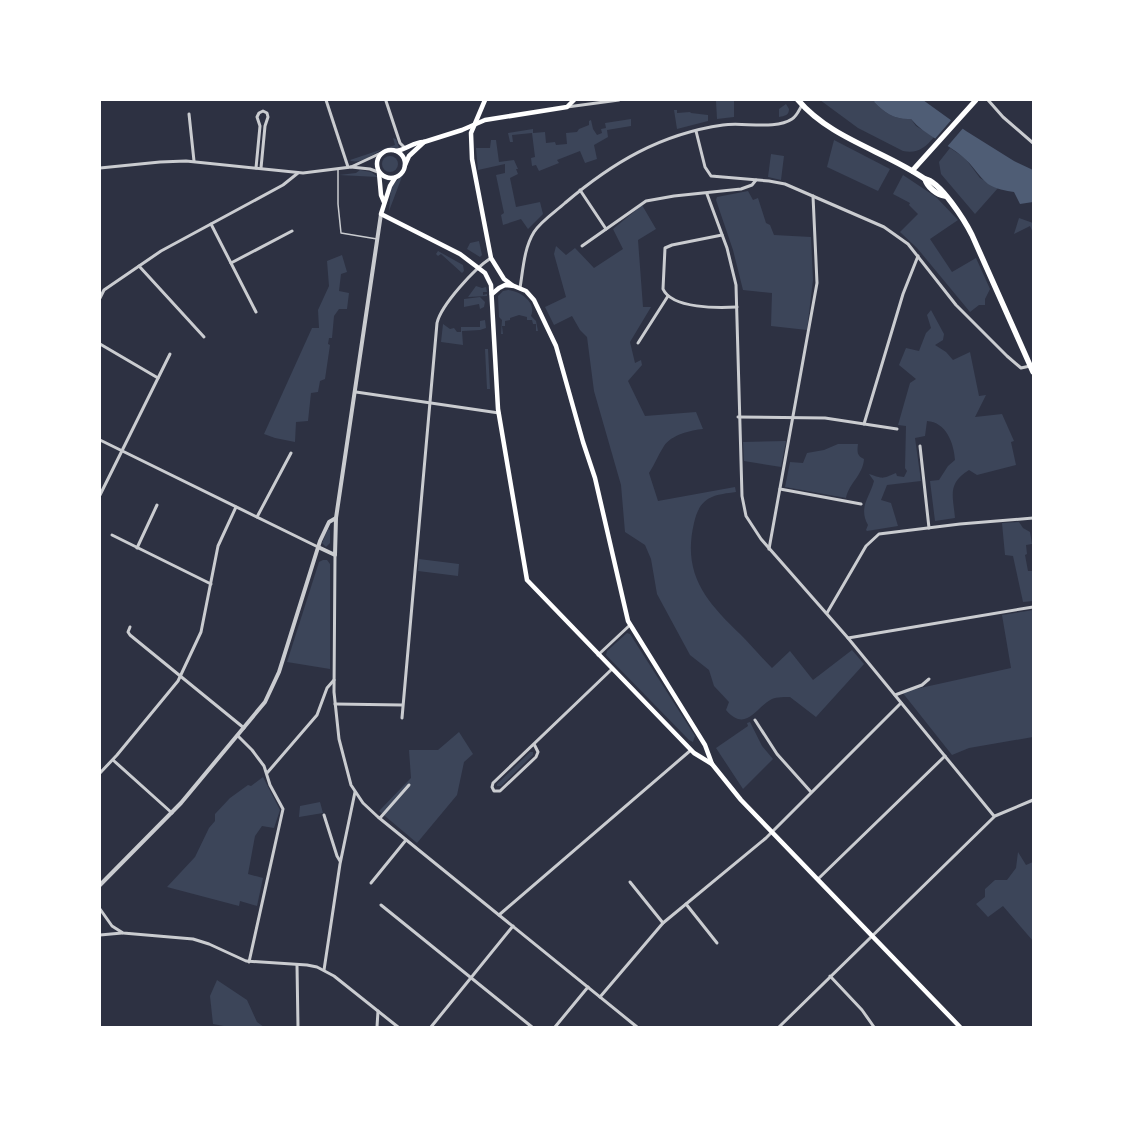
<svg xmlns="http://www.w3.org/2000/svg" width="1133" height="1127" font-family="Georgia,serif">
<style>
.green{fill:#3c4559}
.water{fill:#4f5d75}
.pier{fill:#2d3142}
.lines{fill:none;stroke-linecap:round;stroke-linejoin:round}
.service{stroke:#caccd0;stroke-width:1.5}
.minor{stroke:#caccd0;stroke-width:3}
.tertiary{stroke:#caccd0;stroke-width:4}
.secondary{stroke:#fff;stroke-width:4.5}
.primary{stroke:#fff;stroke-width:5}
.trunk{stroke:#fff;stroke-width:5.5}
</style>
<rect width="100%" height="100%" fill="#2d3142"/>
<!-- green -->
<g class="green">
<path d="M820 100H875L874 102C885 113 895 120 911 119L916 126 934 137C925 148 917 154 903 151L858 128Z"/>
<polygon points="716,101 734,101 734,117 717,119"/>
<path d="M786 104 789 109C789 115 785 116 779 117V109Z"/>
<polygon points="674,110 677,110 677,113 690,112 691,113 708,115 708,121 677,129"/>
<polygon points="631,119 631,126 607,130 608,137 594,145 597,159 585,163 580,151 557,160 559,163 539,171 536,165 532,166 531,158 535,157 532,133 512,135 513,142 510,142 508,133 533,129 533,133 545,132 546,143 555,142 556,145 567,144 566,133 577,132 579,129 589,125 589,121 591,120 593,129 597,135 602,133 601,129 606,128 605,123"/>
<path d="M393 138 396 139 399 148C395 148 391 147 387 148 375 151 364 164 351 161L350 160 395 145Z"/>
<polygon points="491,140 496,140 499,162 514,160 518,169 516,169 518,174 510,178 516,207 540,202 543,214 528,229 521,219 503,225 501,215 504,213 496,175 505,173 505,164 478,170 476,148 490,148"/>
<polygon points="834,140 890,169 878,191 827,167"/>
<polygon points="950,148 965,158 980,178 998,188 975,214 941,174 939,162"/>
<polygon points="771,154 784,156 781,180 768,177"/>
<circle cx="390" cy="164" r="8"/>
<polygon points="360,170 371,172 378,177 339,175 356,173"/>
<polygon points="403,174 389,211 391,187"/>
<polygon points="903,175 936,197 958,220 930,239 952,272 976,258 990,289 985,299 985,305 979,305 970,312 917,248 900,232 918,214 909,205 910,203 893,194"/>
<polygon points="748,191 753,200 758,198 766,223 770,225 774,235 811,237 813,280 807,330 771,326 772,293 743,290 733,250 716,200 717,197"/>
<path d="M642 205 656 229 638 240 643 307H651L630 342 635 363 641 360 642 365 628 381 645 416 696 412 703 429C691 430 671 435 664 446 658 455 655 464 649 473L658 501 735 487 736 492C712 495 700 497 694 523 682 574 706 601 740 634 751 645 761 657 772 668L790 651 813 680 852 650 864 664 816 717 790 697C785 697 777 697 772 699 755 708 746 733 726 710L729 702 714 686 709 670 690 655 657 594 651 559 645 545 625 532 621 485 594 391 587 337 580 330 572 316 554 325 545 307 566 297 554 254 556 246 566 255 575 248 594 268 623 249 613 229Z"/>
<polygon points="1019,218 1033,223 1033,233 1030,226 1014,234"/>
<polygon points="479,241 482,255 480,257 467,249 470,243"/>
<polygon points="438,251 463,265 464,271 462,273 441,254 438,256 436,254"/>
<polygon points="342,255 347,272 341,274 339,291 349,293 347,309 339,309 334,316 332,338 329,338 328,344 330,345 325,379 320,381 318,392 311,393 308,421 296,422 295,442 275,438 264,434 312,328 319,328 318,310 329,286 327,261"/>
<polygon points="476,286 482,288 486,287 487,292 483,292 483,295 487,294 487,296 468,297"/>
<path d="M508 290C520 291 537 302 531 316L536 321 538 331H536V324H533L532 320H527V317L519 315 510 318V320L505 321V326H502L503 334H501L502 320 499 317 498 296 503 291Z"/>
<polygon points="480,297 485,302 484,307 480,309 479,304 464,307 464,299"/>
<path d="M931 310 944 334 943 340 935 345 946 352 953 360 970 352 979 396 986 395 975 417 1002 414 1014 441 1011 442 1016 465 977 475 969 470C947 484 953 495 955 518L935 521 930 481 939 480 948 466 955 460C954 443 946 422 927 421L925 436 915 438 921 481 887 485 881 500 891 503 898 526 867 531 866 530 868 525C858 507 870 497 874 481L869 474C884 479 882 479 896 473L897 476 904 477 907 471 905 468 906 426 898 425 910 383 916 379 899 365 906 348 919 351 926 333 931 328 927 315Z"/>
<polygon points="485,320 486,328 480,330 462,331 463,345 441,342 443,324 450,329 454,328 457,332 461,332 461,327 480,327 480,321"/>
<polygon points="485,349 488,349 490,389 487,389"/>
<polygon points="786,441 781,467 744,461 743,442"/>
<path d="M838 444H858C857 452 857 456 864 459 863 475 849 483 846 498L785 487 790 462 803 463 807 453 824 450Z"/>
<polygon points="1019,522 1023,528 1030,532 1032,544 1026,545 1027,554 1025,555 1028,571 1033,571 1033,601 1023,602 1013,556 1005,555 1002,523"/>
<polygon points="328,529 330,530 330,543 326,547 322,543"/>
<polygon points="419,559 459,564 458,576 418,571"/>
<polygon points="323,560 327,560 330,564 330,669 287,662 319,562"/>
<polygon points="1033,610 1033,737 969,748 952,755 902,692 1011,668 1002,615"/>
<polygon points="627,633 630,634 695,736 693,742 689,740 606,655 607,651"/>
<polygon points="750,722 762,746 773,759 743,789 716,748 748,726 747,723"/>
<polygon points="459,732 473,754 464,762 457,795 417,843 379,811 411,778 409,750 438,750"/>
<polygon points="530,752 533,752 533,755 501,786 497,786 497,784"/>
<polygon points="263,777 280,810 274,828 262,826 255,836 248,874 263,878 257,906 240,901 239,906 167,887 195,857 209,828 215,821 215,814 230,798 248,785 251,786"/>
<polygon points="320,802 323,813 299,817 300,806"/>
<polygon points="1018,852 1026,865 1033,862 1033,941 1003,906 988,917 976,904 985,897 985,889 995,880 1007,880 1016,868"/>
<polygon points="217,980 247,1000 257,1022 264,1027 229,1027 213,1024 210,996"/>
</g>
<!-- water -->
<path class="water" d="M875 100H923L966 131 1014 161 1033 170V202L1020 204 1014 192C1006 191 996 189 988 184 978 176 973 165 963 157 947 143 925 136 911 119 895 120 885 113 874 102Z"/>
<!-- pier -->
<polygon class="pier" points="953,118 964,127 946,148 934,140"/>
<g class="lines">
<!-- service -->
<polyline class="service" points="338,170 338,204 341,233 377,239"/>
<!-- minor -->
<g class="minor">
<polyline points="326,100 348,167"/>
<polyline points="988,100 1003,117 1033,143"/>
<polyline points="386,101 400,143 405,148"/>
<polyline points="567,107 619,100"/>
<polyline points="189,114 194,161"/>
<polyline points="696,131 705,167 711,176 769,181 785,184 884,227 908,244 956,305 1007,356 1021,368 1030,366"/>
<polyline points="351,167 370,169 378,172"/>
<polyline points="100,168 160,162 186,161 303,173 351,167 381,153"/>
<polyline points="256,168 260,126 257,117 259,113 263,111 267,113 268,117 265,126 261,168"/>
<polyline points="580,190 606,229"/>
<polyline points="707,194 727,248 736,285 742,496 746,516 761,539 848,638 994,816"/>
<polyline points="211,224 256,312"/>
<path d="M722 235 672 245 665 248 663 289C672 309 719 308 737 307"/>
<polyline points="582,246 646,201 674,196 741,189 752,185 756,180"/>
<polyline points="231,263 292,231"/>
<polyline points="139,266 204,337"/>
<path d="M520 288C523 270 524 248 534 232 541 221 555 212 565 203 612 163 660 134 723 125 742 122 776 130 792 119 797 116 799 110 802 105"/>
<polyline points="100,298 104,290 161,251 283,185 298,173"/>
<polyline points="638,343 668,296"/>
<polyline points="100,344 158,378"/>
<polyline points="356,392 499,413"/>
<polyline points="738,417 825,418 897,429"/>
<polyline points="864,424 903,294 918,256"/>
<polyline points="100,440 318,547"/>
<polyline points="920,446 929,528"/>
<polyline points="780,489 861,504"/>
<polyline points="100,495 170,354"/>
<polyline points="257,517 291,453"/>
<polyline points="112,535 211,584"/>
<polyline points="137,548 157,505"/>
<polyline points="769,549 817,283 813,196"/>
<polyline points="335,555 334,692 339,739 351,785 363,803 378,817 637,1027"/>
<polyline points="827,613 866,546 879,534 960,524 1033,518"/>
<polyline points="130,627 128,632 130,635 244,728"/>
<polyline points="848,638 1033,607"/>
<polyline points="598,655 630,625"/>
<polyline points="895,695 922,685 929,679"/>
<polyline points="335,704 402,705"/>
<path d="M402 718 437 323C441 305 475 268 491 258"/>
<polyline points="755,720 777,754 811,792"/>
<polyline points="238,736 252,750 264,766 270,785 283,809 249,962"/>
<polyline points="534,744 538,752 536,757 500,791 494,791 492,787 493,783 612,669"/>
<polyline points="113,760 172,813"/>
<polyline points="100,773 117,755 178,681 201,632 218,546 236,507"/>
<polyline points="267,773 317,715 327,688 334,680"/>
<polyline points="324,815 337,856 340,861"/>
<polyline points="380,818 409,785"/>
<polyline points="818,879 945,756"/>
<polyline points="630,882 663,923"/>
<polyline points="371,883 406,840"/>
<polyline points="686,904 717,943"/>
<polyline points="381,905 532,1027"/>
<polyline points="100,909 112,926 123,933 193,939 209,944 246,961 307,965 317,967 334,976 398,1027"/>
<polyline points="499,915 691,750"/>
<polyline points="100,935 122,933"/>
<polyline points="297,965 298,1027"/>
<polyline points="324,970 340,864 355,792"/>
<polyline points="830,976 862,1010 874,1027"/>
<polyline points="600,997 663,923 766,838 901,703"/>
<polyline points="377,1027 378,1011"/>
<polyline points="431,1027 513,926"/>
<polyline points="555,1027 588,987"/>
<polyline points="779,1027 995,816 1033,800"/>
</g>
<!-- tertiary -->
<g class="tertiary">
<polyline points="318,547 335,555 336,518 381,214"/>
<polyline points="100,885 181,803 265,702 279,672 320,541 329,522 336,518"/>
</g>
<!-- secondary -->
<g class="secondary">
<polyline points="485,100 471,133 472,159 491,258 504,279 512,285"/>
<circle cx="391" cy="164" r="14"/>
<path d="M396 151C406 150 415 141 424 142L462 130 485 120 567 107 574 100"/>
<polyline points="405,165 409,156 424,142"/>
<polyline points="379,173 381,195 384,202"/>
<polyline points="395,178 390,186 381,214 460,254 485,273 491,285 498,409 527,580 694,753 712,764 741,800 960,1027"/>
<polyline points="492,294 499,288 505,285 514,286 526,291 534,300 556,346 583,442 595,478 628,621 705,745 712,764"/>
</g>
<!-- primary -->
<polyline class="primary" points="912,171 976,100"/>
<!-- trunk -->
<g class="trunk">
<path d="M798 100C831 139 885 151 925 179 940 181 965 221 972 235L1033 372"/>
<path d="M925 179C927 187 937 195 945 196"/>
</g>
</g>
<!-- border -->
<rect width="1133" height="1127" fill="none" stroke="#ffffff" stroke-width="202"/>
</svg>
